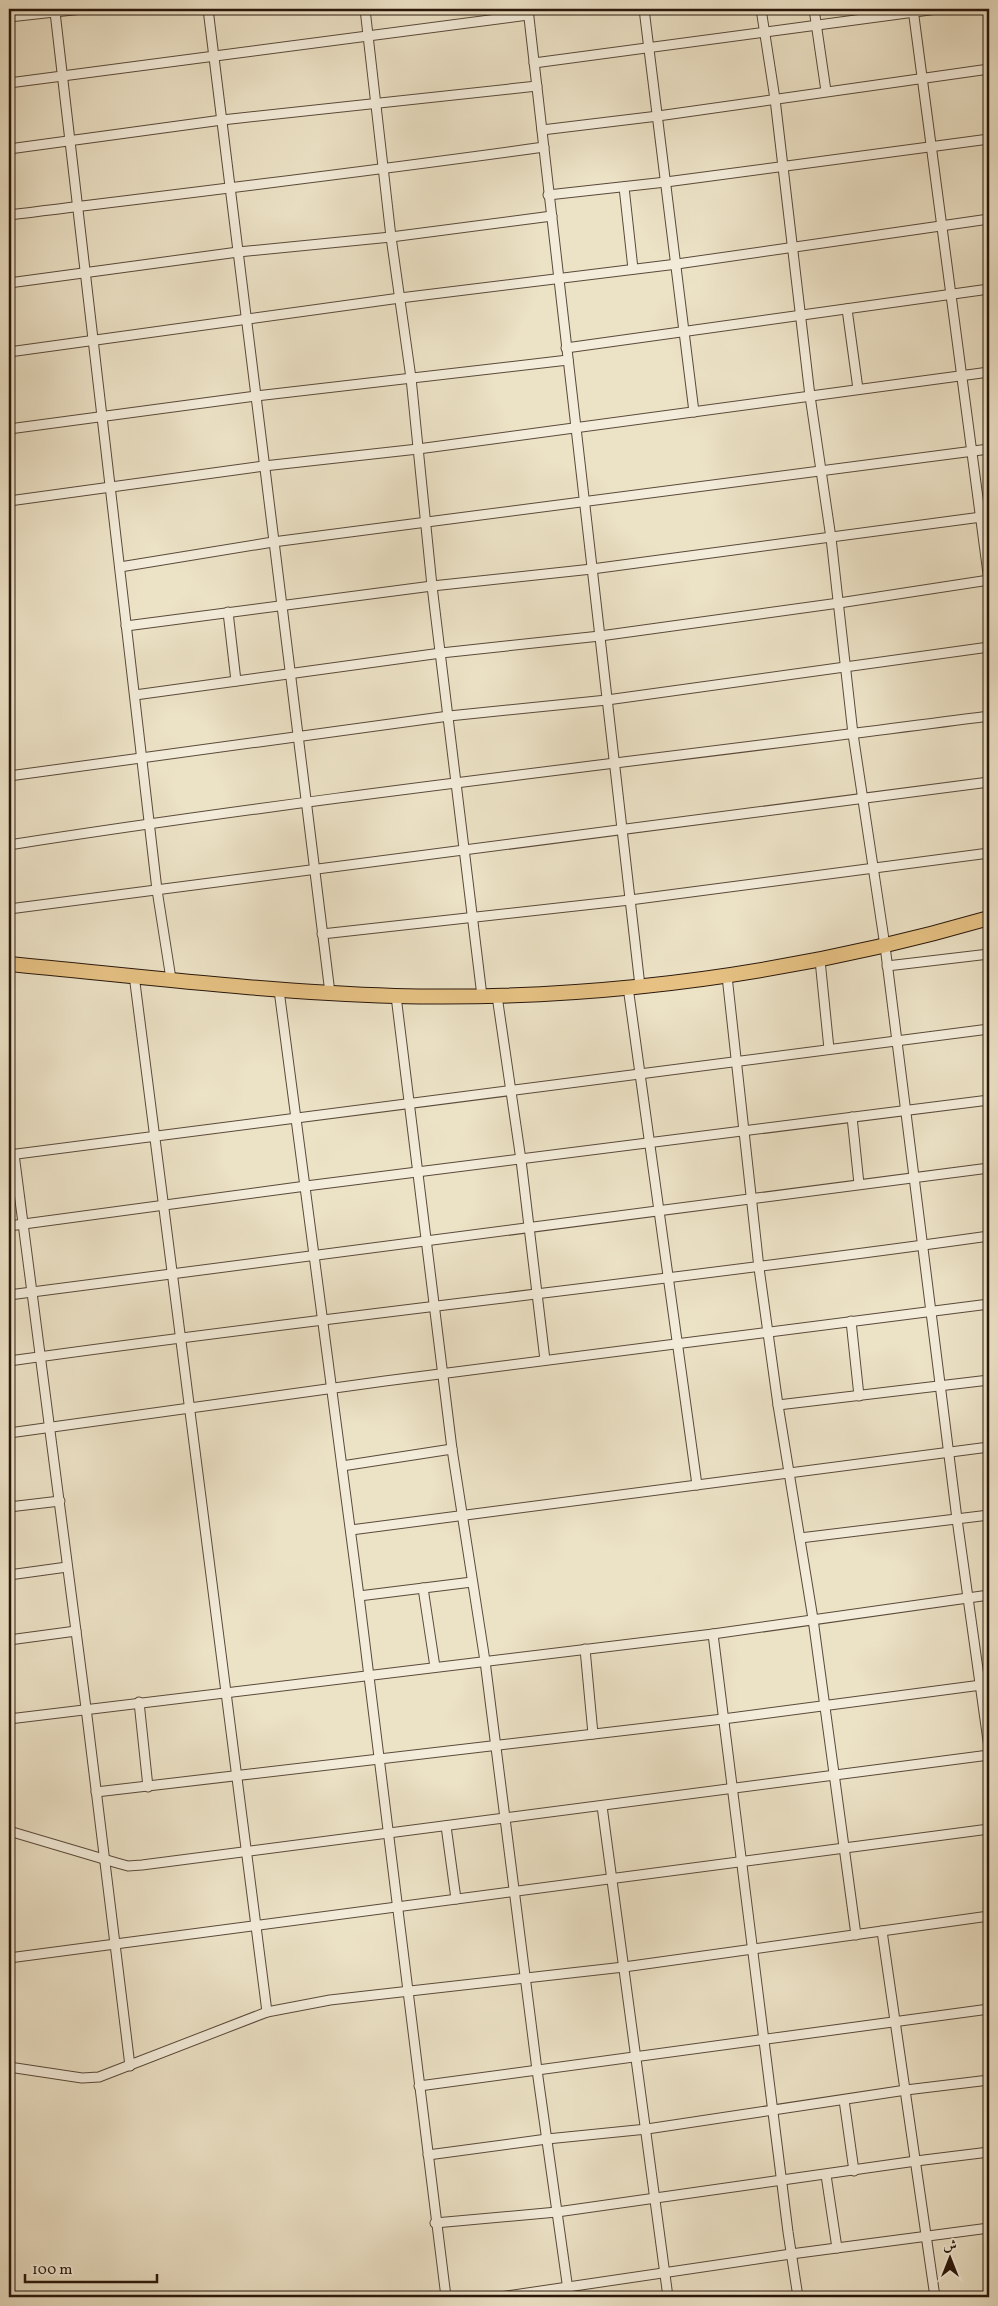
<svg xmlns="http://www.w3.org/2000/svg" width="998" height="2306" font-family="Vollkorn,Amiri,serif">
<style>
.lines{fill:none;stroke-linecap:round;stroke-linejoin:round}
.minor-casing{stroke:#5a4a3a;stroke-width:11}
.primary-casing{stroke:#29170b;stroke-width:16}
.minor{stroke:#f3ecda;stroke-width:9}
.primary{stroke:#e6c183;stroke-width:14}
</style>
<rect width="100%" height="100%" fill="#ece2c6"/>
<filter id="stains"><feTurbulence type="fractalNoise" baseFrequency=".004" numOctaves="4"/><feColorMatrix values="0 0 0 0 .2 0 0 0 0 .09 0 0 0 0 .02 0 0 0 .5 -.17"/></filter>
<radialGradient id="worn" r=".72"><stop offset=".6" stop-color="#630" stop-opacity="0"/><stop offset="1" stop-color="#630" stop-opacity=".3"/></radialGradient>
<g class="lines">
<defs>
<g id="minor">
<polyline points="208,9 330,993"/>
<polyline points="365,9 391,237 411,378 432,586 482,996"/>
<polyline points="528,9 640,986"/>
<polyline points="644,9 694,412"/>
<polyline points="761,9 775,99 810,396 831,538 853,734 885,946 957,1519 989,1748"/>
<polyline points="814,9 826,91"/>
<polyline points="913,9 989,581"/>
<polyline points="55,12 157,890 171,979"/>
<polyline points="9,17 82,9"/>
<polyline points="534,63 937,9"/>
<polyline points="9,83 528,15"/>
<polyline points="542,130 658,116 989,69"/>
<polyline points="9,149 222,120 537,86"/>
<polyline points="624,187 633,269"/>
<polyline points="548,195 666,182 989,139"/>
<path d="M9 215C187 193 366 172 544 147"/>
<polyline points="9,283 238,252 391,237 552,216"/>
<polyline points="847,309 858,389"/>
<polyline points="566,348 989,289"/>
<polyline points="9,352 400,298 677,264 989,219"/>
<polyline points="9,429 256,396 568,360"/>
<polyline points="9,501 264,466 418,449 989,372"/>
<polyline points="120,567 273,542 989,449"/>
<polyline points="228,612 236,681"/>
<polyline points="126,626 432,586 592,569 989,516"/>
<polyline points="135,695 441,653 600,636 839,603 989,580"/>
<polyline points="9,776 449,716 607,700 989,647"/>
<path d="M9 845C335 794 662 759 989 716"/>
<polyline points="9,909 989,782"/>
<polyline points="322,934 630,900 989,853"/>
<polyline points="820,960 829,1049"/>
<polyline points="887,966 989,954"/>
<polyline points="134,975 267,2012"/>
<polyline points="727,976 759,1268 778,1405 813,1619 856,1935"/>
<polyline points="628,987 697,1485"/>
<polyline points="279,990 359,1596 446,2297"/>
<polyline points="396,996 452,1449 485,1661 537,2070 569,2297"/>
<polyline points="497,996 521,1160 545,1360"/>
<polyline points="852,1117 859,1184"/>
<polyline points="14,1154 86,1708 130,2066"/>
<polyline points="9,1155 989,1029"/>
<polyline points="9,1226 306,1186 989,1100"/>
<polyline points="9,1295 989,1168"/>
<polyline points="851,1321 859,1396"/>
<path d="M9 1361C335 1315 663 1282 989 1236"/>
<polyline points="778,1405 989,1380"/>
<polyline points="9,1433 385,1381 989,1304"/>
<polyline points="342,1466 452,1449"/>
<polyline points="9,1507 60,1501"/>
<polyline points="351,1530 989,1447"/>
<polyline points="800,1538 989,1515"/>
<polyline points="9,1575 67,1567"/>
<polyline points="423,1588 435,1667"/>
<polyline points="359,1596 472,1582"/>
<polyline points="713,1634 788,2232 798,2297"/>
<polyline points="9,1640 76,1631"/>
<polyline points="585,1649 593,1734"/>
<polyline points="139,1702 148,1787"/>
<polyline points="9,1719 713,1634 989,1595"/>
<polyline points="96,1792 723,1719 989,1684"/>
<polyline points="602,1806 668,2297"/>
<polyline points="446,1826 456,1899"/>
<polyline points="9,1831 117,1863 128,1866 142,1865 989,1755"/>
<polyline points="882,1931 935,2297"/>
<polyline points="9,1958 989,1829"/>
<polyline points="9,2067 82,2078 99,2077 267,2012 330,2000 624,1967 989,1916"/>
<polyline points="419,2086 989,2009"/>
<polyline points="844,2100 854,2171"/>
<polyline points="428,2155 547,2139 647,2129 906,2090 989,2080"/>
<polyline points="826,2175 837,2248"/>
<polyline points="435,2223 557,2212 916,2161 989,2152"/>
<polyline points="500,2297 791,2254 989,2228"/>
</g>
<path id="primary" d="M9 964C137 976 266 992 395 996 596 1001 796 974 989 918"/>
</defs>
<!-- minor casing -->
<use href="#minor" class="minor-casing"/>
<!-- primary casing -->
<use href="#primary" class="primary-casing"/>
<!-- minor -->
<use href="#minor" class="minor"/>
<!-- primary -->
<use href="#primary" class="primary"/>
</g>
<!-- margin -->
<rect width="998" height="2306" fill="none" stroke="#ece2c6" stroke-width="30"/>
<rect x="10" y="10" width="978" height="2286" fill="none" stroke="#29170b" stroke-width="2.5"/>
<rect x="15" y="15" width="968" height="2276" fill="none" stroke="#29170b"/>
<!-- north arrow -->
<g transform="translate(950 2258)" stroke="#f3ecda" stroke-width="4" paint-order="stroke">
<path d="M0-4L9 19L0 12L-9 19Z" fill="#29170b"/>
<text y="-8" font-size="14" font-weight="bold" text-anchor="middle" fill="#29170b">ش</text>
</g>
<!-- scale -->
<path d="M25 2274v8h132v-8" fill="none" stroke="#29170b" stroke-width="2.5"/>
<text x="32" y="2274" font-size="15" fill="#29170b" stroke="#f3ecda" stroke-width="4" paint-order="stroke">100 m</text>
<rect width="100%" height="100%" filter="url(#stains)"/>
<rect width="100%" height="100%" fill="url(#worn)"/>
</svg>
